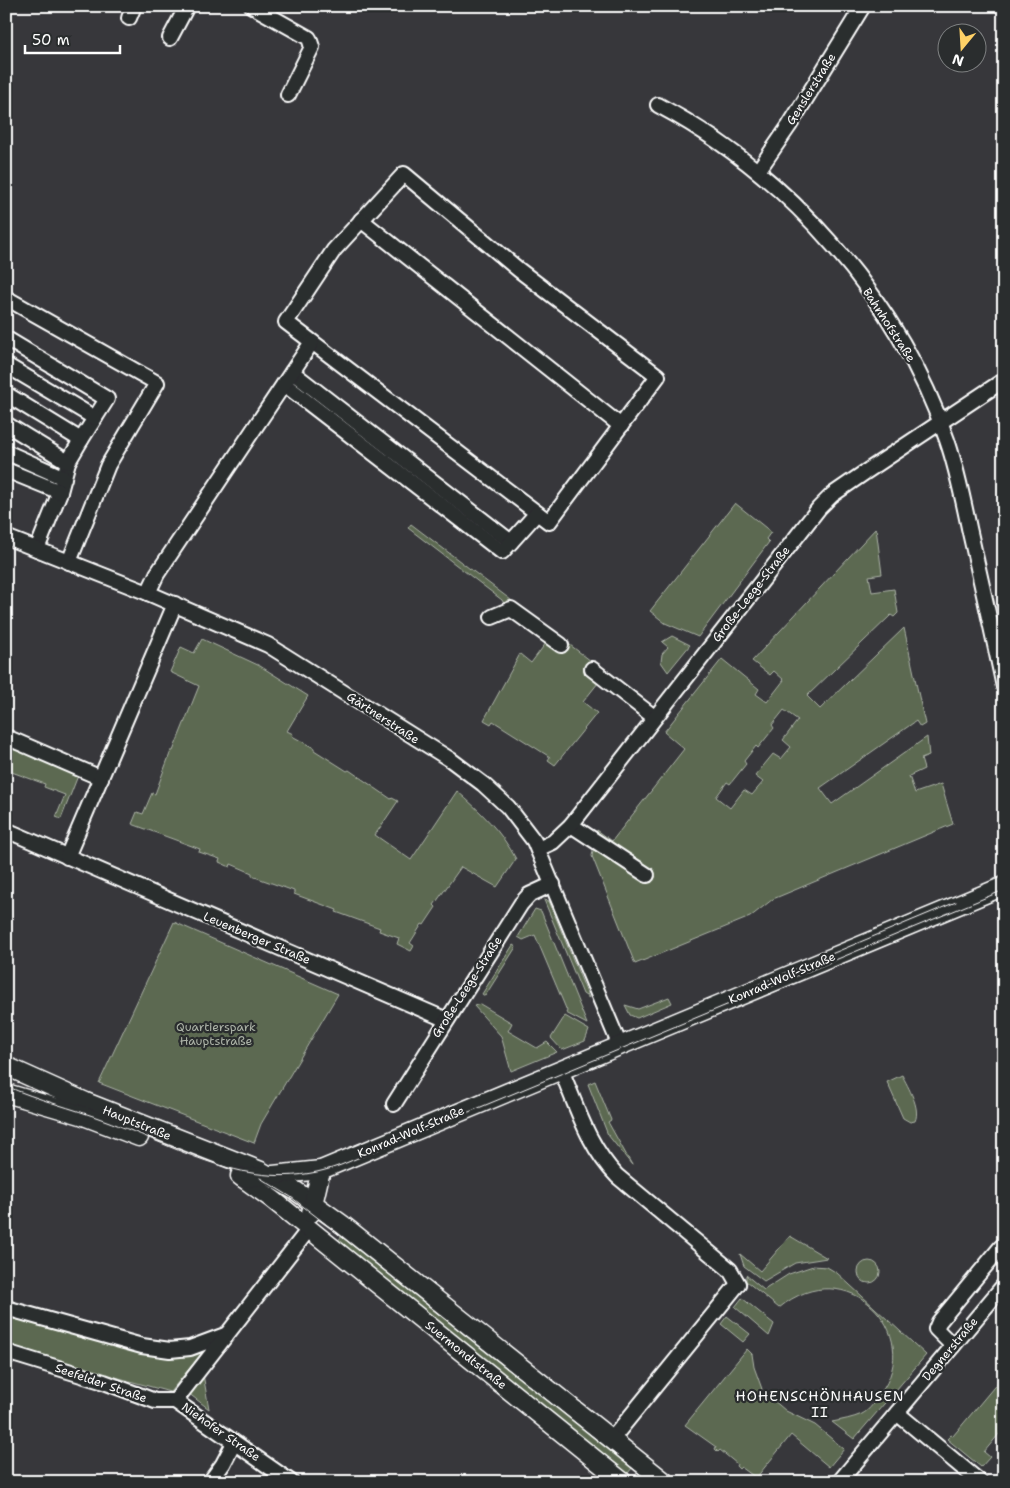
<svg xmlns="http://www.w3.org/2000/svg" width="1010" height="1488" font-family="'Shantell Sans',sans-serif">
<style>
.green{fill:#5b6951;stroke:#adb4a8;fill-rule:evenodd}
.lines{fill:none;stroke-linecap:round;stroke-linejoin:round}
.minor-casing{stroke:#fff;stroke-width:18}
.major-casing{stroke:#fff;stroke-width:21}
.minor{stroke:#2a2d2e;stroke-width:14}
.major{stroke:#2a2d2e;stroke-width:18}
.tram{stroke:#fff;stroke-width:1}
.labels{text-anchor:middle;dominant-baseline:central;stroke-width:4.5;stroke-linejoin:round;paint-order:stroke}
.street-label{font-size:12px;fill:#fff;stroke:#2a2d2e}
.park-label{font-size:12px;fill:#adb4a8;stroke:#2a2d2e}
.neighbourhood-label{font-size:14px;letter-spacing:1px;fill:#fff;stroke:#2a2d2e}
</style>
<rect width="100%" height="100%" fill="#37373b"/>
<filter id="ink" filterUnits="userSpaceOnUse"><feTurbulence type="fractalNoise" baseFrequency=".02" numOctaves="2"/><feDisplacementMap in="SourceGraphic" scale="10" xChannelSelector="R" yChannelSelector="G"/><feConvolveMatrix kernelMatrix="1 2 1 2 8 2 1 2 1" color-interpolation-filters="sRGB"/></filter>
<g filter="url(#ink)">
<!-- green -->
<g class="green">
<polygon points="735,503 771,532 766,539 769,542 698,637 665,623 650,611"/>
<polygon points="411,524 641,699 598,683 583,702 597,713 555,765 548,760 550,757 542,752 493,721 491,724 484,720 520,654 531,663 546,643 511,616 502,600 408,528"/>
<path d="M876 528 882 574 869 576 872 592 894 589 898 613 894 617 891 615 807 696 820 709 904 628 925 724 920 727 916 721 820 788 832 804 927 737 929 756 921 759 924 769 909 776 915 793 941 784 953 824 773 899 750 917 635 964 592 856 597 830 612 841 684 749 664 732 722 659 759 689 756 694 767 702 784 680 774 671 770 675 752 661ZM784 710 798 720 783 740 791 747 781 759 773 754 755 776 763 782 752 795 744 790 730 808 716 797 727 782 730 784 746 764 744 761 756 746 758 748 774 728 772 725Z"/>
<polygon points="672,636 690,645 668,672 661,662 662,654 668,647 662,642"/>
<path d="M202 639 260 666 308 696 287 731 293 734 292 736 314 748V750L347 771 349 770 391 799 392 798 398 801 375 835 411 860 457 791C480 811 502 832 516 859L497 887 461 867 434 905 436 907 424 925 422 924 410 943 414 946 411 951 397 944 399 938 379 931 380 928 336 912 337 910 294 894V891L252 876V873L231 864 230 867 219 862 220 859 199 852 200 849 132 824 137 812 143 814 152 793 155 794 171 751H173L199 686 170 672 181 647 194 653Z"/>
<polygon points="6,742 79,773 61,819 56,817 65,795 44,787 45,784 6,770"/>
<polygon points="544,900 549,901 589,998 583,994"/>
<polygon points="535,909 541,911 587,1024 566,1013 567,1011 535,935 523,940 518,937"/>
<polygon points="174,922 338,994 261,1124 254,1143 99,1083"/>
<polygon points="513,945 516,947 485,996 482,994"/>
<polygon points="669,997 672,1003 637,1018 630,1015 625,1005 638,1009"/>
<polygon points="480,1004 512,1023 508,1031 537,1048 547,1042 557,1052 511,1071 501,1036 474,1006"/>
<polygon points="565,1016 589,1030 585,1041 562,1050 551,1038"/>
<path d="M902 1075C908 1087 921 1108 915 1121L910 1122 903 1118 887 1082Z"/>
<polygon points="595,1081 611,1120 608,1122 632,1165 608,1135 588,1084"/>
<polygon points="343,1235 637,1462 624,1478 335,1244"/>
<polygon points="790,1236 827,1258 795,1263 764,1281 744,1266 740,1254 760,1271"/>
<circle cx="869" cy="1272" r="11"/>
<path d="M813 1266 827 1267 837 1273 926 1355 854 1439 832 1422C842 1420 853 1418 862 1414 870 1410 875 1401 880 1394 926 1333 847 1251 779 1308L746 1281V1275L764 1290 789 1274Z"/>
<polygon points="742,1298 774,1324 769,1336 735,1307"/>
<polygon points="6,1313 143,1353 175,1355 201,1350 203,1352 170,1392 6,1347"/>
<polygon points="727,1316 750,1334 743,1342 721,1324"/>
<polygon points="747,1349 752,1354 754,1367 762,1389 756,1394 757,1398 765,1393 786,1411 815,1425 844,1449 829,1467 791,1435 756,1478 741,1467 739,1469 736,1466 737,1464 720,1450 718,1452 715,1449 716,1447 685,1425"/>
<polygon points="203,1374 209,1409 188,1393"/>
<polygon points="1004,1375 1004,1428 984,1452 990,1457 981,1467 947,1439 951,1435 953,1436"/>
</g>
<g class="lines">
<defs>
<g id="minor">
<polyline points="252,6 309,38 312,47 288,95"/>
<polyline points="129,18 134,6"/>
<polyline points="170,38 187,6"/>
<path d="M658 105C790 175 898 299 947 440 957 469 963 499 969 528 981 581 993 634 1004 687"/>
<polyline points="758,171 789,126 863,6"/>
<polygon points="404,174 519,270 658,376 549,522 286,322 334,250"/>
<polyline points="361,220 621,426"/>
<polyline points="6,298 157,383 108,465 69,562"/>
<polyline points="6,341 7,339 107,399 81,440"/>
<polyline points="6,365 95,418"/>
<polyline points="292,372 511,542"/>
<polyline points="284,384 502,552 537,513"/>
<polyline points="6,394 81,440 68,462 60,492 37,549"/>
<polyline points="6,424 68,462"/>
<polyline points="6,452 64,478"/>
<polyline points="6,470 60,492"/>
<polyline points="6,537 148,593 268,645 451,760 483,784 508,807 534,841 620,1046"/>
<polyline points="148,593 157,574 312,342"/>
<polyline points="492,617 511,609 561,645"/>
<polyline points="592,669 654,717"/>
<polyline points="6,737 101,778"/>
<polyline points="571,825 647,875"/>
<polyline points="6,830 447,1020"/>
<polyline points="538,849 553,842 571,825 819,508 832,495 864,473 1004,380"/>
<polyline points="67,857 175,604"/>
<path d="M561 1070C577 1107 588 1146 617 1176L730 1270 738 1284 612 1439"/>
<polyline points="394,1104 521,904 529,895 553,884"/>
<polyline points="6,1308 142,1346 170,1350 190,1348 225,1335"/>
<polyline points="953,1346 936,1329 939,1322 1001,1247"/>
<polyline points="6,1352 104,1382 155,1401 175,1401"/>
<polyline points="175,1401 309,1229"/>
<polyline points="175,1401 291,1482"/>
<polyline points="897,1413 980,1482"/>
<polyline points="210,1482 223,1464 234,1443"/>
<polyline points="839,1482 1004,1285"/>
</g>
<g id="major">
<polyline points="6,1066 86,1102 261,1171 296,1191 343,1225 665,1482"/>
<polyline points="6,1093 81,1115 139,1137"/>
<polyline points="240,1176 272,1199 623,1482"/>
<polyline points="243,1178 321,1170 1004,886"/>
<polyline points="311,1213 321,1170"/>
</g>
</defs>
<!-- minor casing -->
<use href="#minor" class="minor-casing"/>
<!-- major casing -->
<use href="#major" class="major-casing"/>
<!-- minor -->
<use href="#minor" class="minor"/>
<!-- major -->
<use href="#major" class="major"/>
<!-- tram -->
<g class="tram">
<polyline points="757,985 956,902"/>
<path d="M6 1086C38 1100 72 1108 104 1120 184 1149 254 1197 341 1165L1004 890"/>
<polyline points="260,1178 291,1197 322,1221 650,1482"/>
</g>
</g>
</g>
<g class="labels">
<!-- street labels -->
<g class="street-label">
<text transform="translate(811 89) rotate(-58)">Genslerstraße</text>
<text transform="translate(889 325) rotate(57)">Bahnhofstraße</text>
<text transform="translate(751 594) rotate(-52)">Große-Leege-Straße</text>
<text transform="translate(383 718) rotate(33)">Gärtnerstraße</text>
<text transform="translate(257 938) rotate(23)">Leuenberger Straße</text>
<text transform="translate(782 978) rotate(-23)">Konrad-Wolf-Straße</text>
<text transform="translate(467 987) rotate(-57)">Große-Leege-Straße</text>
<text transform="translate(137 1123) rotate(22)">Hauptstraße</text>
<text transform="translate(411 1132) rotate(-23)">Konrad-Wolf-Straße</text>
<text transform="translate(950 1349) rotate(-50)">Degnerstraße</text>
<text transform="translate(466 1355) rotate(39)">Suermondtstraße</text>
<text transform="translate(101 1383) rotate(19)">Seefelder Straße</text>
<text transform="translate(221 1432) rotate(35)">Niehofer Straße</text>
</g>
<!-- park labels -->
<g class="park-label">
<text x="216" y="1027">Quartierspark<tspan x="216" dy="14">Hauptstraße</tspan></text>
</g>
<!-- neighbourhood labels -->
<g class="neighbourhood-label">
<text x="820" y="1396">HOHENSCHÖNHAUSEN<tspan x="820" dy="16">II</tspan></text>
</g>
</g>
<!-- margin -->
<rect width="1010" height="1488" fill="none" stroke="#2a2d2e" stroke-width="25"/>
<rect x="12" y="12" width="985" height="1463" fill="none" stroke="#fff" stroke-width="2" filter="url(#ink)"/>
<!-- north arrow -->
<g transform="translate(962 48) rotate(198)"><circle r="24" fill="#2a2d2e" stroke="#7f8182"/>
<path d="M0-4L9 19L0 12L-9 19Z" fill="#ffd166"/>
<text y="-8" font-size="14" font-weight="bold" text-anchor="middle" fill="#ffffff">N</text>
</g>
<!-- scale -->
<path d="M25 45v8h95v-8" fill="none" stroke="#ffffff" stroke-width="2.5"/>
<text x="32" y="45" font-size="15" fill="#ffffff" stroke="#2a2d2e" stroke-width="4" paint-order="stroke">50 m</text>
</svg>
